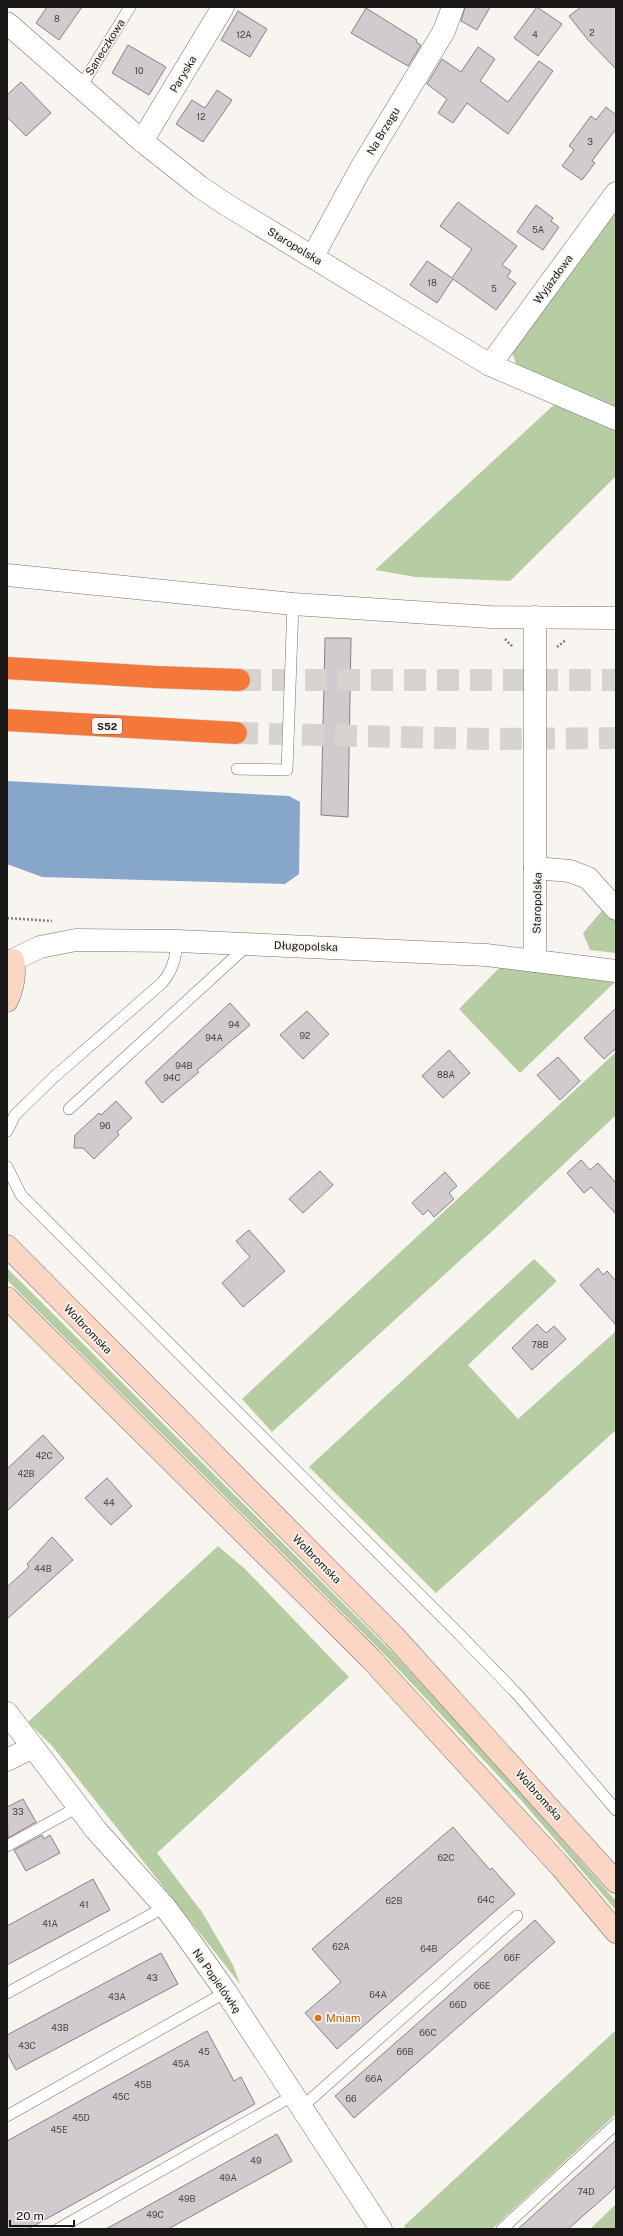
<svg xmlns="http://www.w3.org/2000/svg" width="623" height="2236" font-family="'Public Sans',sans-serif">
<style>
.green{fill:#b6cda3}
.water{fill:#86a7ca}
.building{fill:#d1cbcf;stroke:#878285}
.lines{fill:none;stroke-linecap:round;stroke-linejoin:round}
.motorway-tunnel{stroke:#d7d3ce;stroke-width:22;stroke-dasharray:22 11;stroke-linecap:butt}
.service-casing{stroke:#75726d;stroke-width:12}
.minor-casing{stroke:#75726d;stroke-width:23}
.tertiary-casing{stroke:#75726d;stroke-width:23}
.secondary-casing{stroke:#75726d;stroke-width:23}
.motorway-casing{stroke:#d1d1d0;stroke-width:23}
.path{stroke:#807d7a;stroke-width:2.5;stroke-dasharray:2 2;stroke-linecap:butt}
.service{stroke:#fff;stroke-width:11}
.minor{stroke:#fff;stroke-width:22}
.tertiary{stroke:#fff;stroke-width:22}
.secondary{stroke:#fcd6c4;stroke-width:22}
.motorway{stroke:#f5783b;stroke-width:22}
.food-dot{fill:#e8710a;stroke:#f8f4ef;stroke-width:1.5}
.labels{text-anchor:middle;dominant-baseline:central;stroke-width:3.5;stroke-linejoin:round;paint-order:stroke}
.number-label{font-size:9px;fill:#474444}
.shield{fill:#f8f4ef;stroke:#5c5957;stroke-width:1}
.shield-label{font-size:10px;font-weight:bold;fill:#191716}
.street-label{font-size:11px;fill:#191716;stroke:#f8f4ef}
.food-label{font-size:11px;fill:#c56008;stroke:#f8f4ef;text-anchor:start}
</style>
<rect width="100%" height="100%" fill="#f8f4ef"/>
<!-- green -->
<g class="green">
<polygon points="616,208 616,407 516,364 512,352"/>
<polygon points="558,401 616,426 616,476 510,581 416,577 375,570"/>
<polygon points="606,906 616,919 616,953 590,950 583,933"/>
<polygon points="502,965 616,981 520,1073 459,1009"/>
<polygon points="616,1052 616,1115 501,1223 272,1432 242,1399"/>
<polygon points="534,1259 557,1281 468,1365 518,1419 616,1331 616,1430 436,1593 309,1467"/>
<polygon points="7,1268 392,1652 498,1767 616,1901 616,1910 520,1799 387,1657 7,1280"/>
<polygon points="218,1546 245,1569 349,1677 157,1853 202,1912 233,1965 240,1984 53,1747 28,1722"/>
<polygon points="616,2030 616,2114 492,2229 406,2229 404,2226"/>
<polygon points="616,2204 616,2229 590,2229"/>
</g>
<!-- water -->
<polygon class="water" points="7,781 289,796 300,802 299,874 285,884 42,877 7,864"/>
<!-- building -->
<g class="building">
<polygon points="47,7 82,7 59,40 36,23"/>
<polygon points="465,7 490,7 477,30 461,21"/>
<polygon points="537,7 562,24 538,56 514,38"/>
<polygon points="581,7 616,7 616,69 588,40 569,16"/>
<polygon points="366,8 417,40 416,42 421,45 408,66 351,33"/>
<polygon points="238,11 267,29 250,57 221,40"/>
<polygon points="128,45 166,67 149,95 112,73"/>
<polygon points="478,47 495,59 480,81 508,102 539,61 553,71 508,134 467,103 453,123 438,113 447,99 427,84 442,59 461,72"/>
<polygon points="21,82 51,113 26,136 7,117 7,95"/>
<polygon points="217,90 232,100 203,142 176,124 192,100 205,108"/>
<polygon points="606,107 616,115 616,129 592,161 595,163 582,180 562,166 574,150 569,146 591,116 596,120"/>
<polygon points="458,202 517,246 502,265 511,271 507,277 516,283 496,310 453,279 437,303 410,285 427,261 452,278 472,249 440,226"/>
<polygon points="536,205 553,218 551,221 559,227 543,250 517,232"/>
<polygon points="325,638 351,638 348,817 321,815"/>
<polygon points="230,1003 250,1025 197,1070 199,1072 162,1103 145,1082"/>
<polygon points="616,1008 616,1048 604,1059 584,1038"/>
<polygon points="307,1011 329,1034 303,1059 280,1035"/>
<polygon points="449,1050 470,1073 443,1098 422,1076"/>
<polygon points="558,1057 580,1081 560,1100 537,1075"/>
<polygon points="116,1101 132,1118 117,1132 119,1135 94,1159 83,1148 74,1148 75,1135 99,1113 101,1115"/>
<polygon points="581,1160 590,1170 598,1163 616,1183 616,1214 591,1187 584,1193 567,1173"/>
<polygon points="320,1171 333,1185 303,1213 289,1199"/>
<polygon points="445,1172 457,1186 449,1193 454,1199 434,1217 428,1210 423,1215 412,1203"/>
<polygon points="249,1230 285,1271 243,1307 222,1283 250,1257 236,1241"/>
<polygon points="598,1268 603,1275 607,1271 616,1281 616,1325 580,1285"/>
<polygon points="537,1324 546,1333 554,1326 566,1339 532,1370 512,1348"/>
<polygon points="43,1435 64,1458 7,1511 7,1469"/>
<polygon points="107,1478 132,1506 111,1525 85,1498"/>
<polygon points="52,1537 73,1560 7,1619 7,1587 29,1567 27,1564"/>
<polygon points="23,1799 36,1822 8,1838 7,1807"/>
<polygon points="453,1827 490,1870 492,1868 515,1894 337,2049 305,2013 341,1982 312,1949"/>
<polygon points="42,1835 44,1839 50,1835 60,1853 26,1871 14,1850"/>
<polygon points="93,1879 110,1910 7,1965 7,1926"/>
<polygon points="535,1920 555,1942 354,2118 335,2096"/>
<polygon points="161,1953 178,1984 16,2070 7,2053 7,2035"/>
<polygon points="207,2031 234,2081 241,2077 255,2104 28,2229 7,2229 7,2141"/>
<polygon points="277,2134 292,2161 168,2229 106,2229"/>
<polygon points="616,2140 616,2186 608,2194 568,2229 518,2229"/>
</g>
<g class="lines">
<!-- motorway-tunnel -->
<g class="motorway-tunnel">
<polyline points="239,680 616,680"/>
<polyline points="236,733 487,739 616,738"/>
</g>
<defs>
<g id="service">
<polyline points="80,88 130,7"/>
<polyline points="237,769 287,770 293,604"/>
<polyline points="69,1109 248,945"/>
<path d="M7 1131 15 1115 54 1077 162 983C173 970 176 957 177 941"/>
<polyline points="7,1167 21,1195 460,1635 518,1695 616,1810"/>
<polyline points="7,1846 78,1807"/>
<polyline points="7,1993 165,1907"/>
<polyline points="302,2107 517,1916"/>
<polyline points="7,2116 226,1992"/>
<polyline points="58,2229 294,2095"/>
<polyline points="502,2229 616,2124"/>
</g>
<g id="minor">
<polyline points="7,23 142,141 200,187 227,205 490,365 616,419"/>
<polyline points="142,141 223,7"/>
<polyline points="313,256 361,168 444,31 453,7"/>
<polyline points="490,365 616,193"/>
<polyline points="535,868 570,871 588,878 616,909"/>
<polyline points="13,960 40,947 76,940 177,941 486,955 616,971"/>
<polyline points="535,961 535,617"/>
<polyline points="7,1713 96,1830 165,1907 180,1927 226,1992 381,2229"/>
<polyline points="7,1760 33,1747"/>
</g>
<polyline id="tertiary" points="7,575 293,604 490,617 616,618"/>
<g id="secondary">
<path d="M7 1001C13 988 16 975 13 960"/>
<polyline points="7,1246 394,1636 616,1882"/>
<polyline points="7,1298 371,1659 561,1867 616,1932"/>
</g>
<g id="motorway">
<polyline points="7,668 155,677 239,680"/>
<polyline points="7,720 236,733"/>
</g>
</defs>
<!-- service casing -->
<use href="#service" class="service-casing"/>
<!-- minor casing -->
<use href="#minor" class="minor-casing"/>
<!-- tertiary casing -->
<use href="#tertiary" class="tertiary-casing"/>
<!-- secondary casing -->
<use href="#secondary" class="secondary-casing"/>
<!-- motorway casing -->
<use href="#motorway" class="motorway-casing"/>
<!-- path -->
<g class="path">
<polyline points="505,639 513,647"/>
<polyline points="557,647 566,640"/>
<polyline points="7,918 52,921"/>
</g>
<!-- service -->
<use href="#service" class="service"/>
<!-- minor -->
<use href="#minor" class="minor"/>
<!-- tertiary -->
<use href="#tertiary" class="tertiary"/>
<!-- secondary -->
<use href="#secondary" class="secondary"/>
<!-- motorway -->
<use href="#motorway" class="motorway"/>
</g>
<!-- markers -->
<circle class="food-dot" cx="318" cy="2018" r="4"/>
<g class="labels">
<!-- number labels -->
<g class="number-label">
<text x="57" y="18">8</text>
<text x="592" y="32">2</text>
<text x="244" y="34">12A</text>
<text x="535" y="34">4</text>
<text x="139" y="70">10</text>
<text x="201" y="116">12</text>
<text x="590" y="141">3</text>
<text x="538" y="229">5A</text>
<text x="432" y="282">18</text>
<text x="494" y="288">5</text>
<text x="234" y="1024">94</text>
<text x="305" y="1035">92</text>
<text x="214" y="1037">94A</text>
<text x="184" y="1065">94B</text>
<text x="446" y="1074">88A</text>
<text x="172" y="1077">94C</text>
<text x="105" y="1125">96</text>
<text x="540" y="1344">78B</text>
<text x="44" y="1455">42C</text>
<text x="26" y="1473">42B</text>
<text x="109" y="1502">44</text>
<text x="43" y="1568">44B</text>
<text x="18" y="1811">33</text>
<text x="446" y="1857">62C</text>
<text x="486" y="1899">64C</text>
<text x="394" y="1900">62B</text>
<text x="84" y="1904">41</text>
<text x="50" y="1923">41A</text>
<text x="341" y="1946">62A</text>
<text x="429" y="1948">64B</text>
<text x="512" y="1957">66F</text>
<text x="152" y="1977">43</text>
<text x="482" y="1985">66E</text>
<text x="378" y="1994">64A</text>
<text x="117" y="1996">43A</text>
<text x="458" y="2004">66D</text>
<text x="60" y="2027">43B</text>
<text x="428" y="2032">66C</text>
<text x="27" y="2045">43C</text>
<text x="204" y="2051">45</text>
<text x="405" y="2051">66B</text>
<text x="181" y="2063">45A</text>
<text x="374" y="2078">66A</text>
<text x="143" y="2084">45B</text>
<text x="121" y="2096">45C</text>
<text x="351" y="2098">66</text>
<text x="81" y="2117">45D</text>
<text x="59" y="2129">45E</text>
<text x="256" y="2160">49</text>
<text x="228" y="2177">49A</text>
<text x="586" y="2191">74D</text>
<text x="187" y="2198">49B</text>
<text x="155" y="2214">49C</text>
</g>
<!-- shield labels -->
<rect class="shield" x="92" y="718" width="30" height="16" rx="3"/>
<g class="shield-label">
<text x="107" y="726">S52</text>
</g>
<!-- street labels -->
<g class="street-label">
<text transform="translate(105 47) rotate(-58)">Saneczkowa</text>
<text transform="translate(183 74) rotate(-59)">Paryska</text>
<text transform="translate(383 131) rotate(-59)">Na Brzegu</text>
<text transform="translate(295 246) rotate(31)">Staropolska</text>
<text transform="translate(553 279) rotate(-54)">Wyjazdowa</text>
<text transform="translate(537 903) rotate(-89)">Staropolska</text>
<text transform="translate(306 946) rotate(2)">Długopolska</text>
<text transform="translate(88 1329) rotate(46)">Wolbromska</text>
<text transform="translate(317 1559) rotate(45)">Wolbromska</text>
<text transform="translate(539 1795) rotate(48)">Wolbromska</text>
<text transform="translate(217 1981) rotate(55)">Na Popielówkę</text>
</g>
<!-- food labels -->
<g class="food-label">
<text x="326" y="2018">Mniam</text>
</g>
</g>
<!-- border -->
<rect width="623" height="2236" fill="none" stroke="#191716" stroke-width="16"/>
<!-- scale -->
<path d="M10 2220v6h64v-6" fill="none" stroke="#191716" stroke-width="2"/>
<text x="16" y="2220" font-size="12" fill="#191716" stroke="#f8f4ef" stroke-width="3" paint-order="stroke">20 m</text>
</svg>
